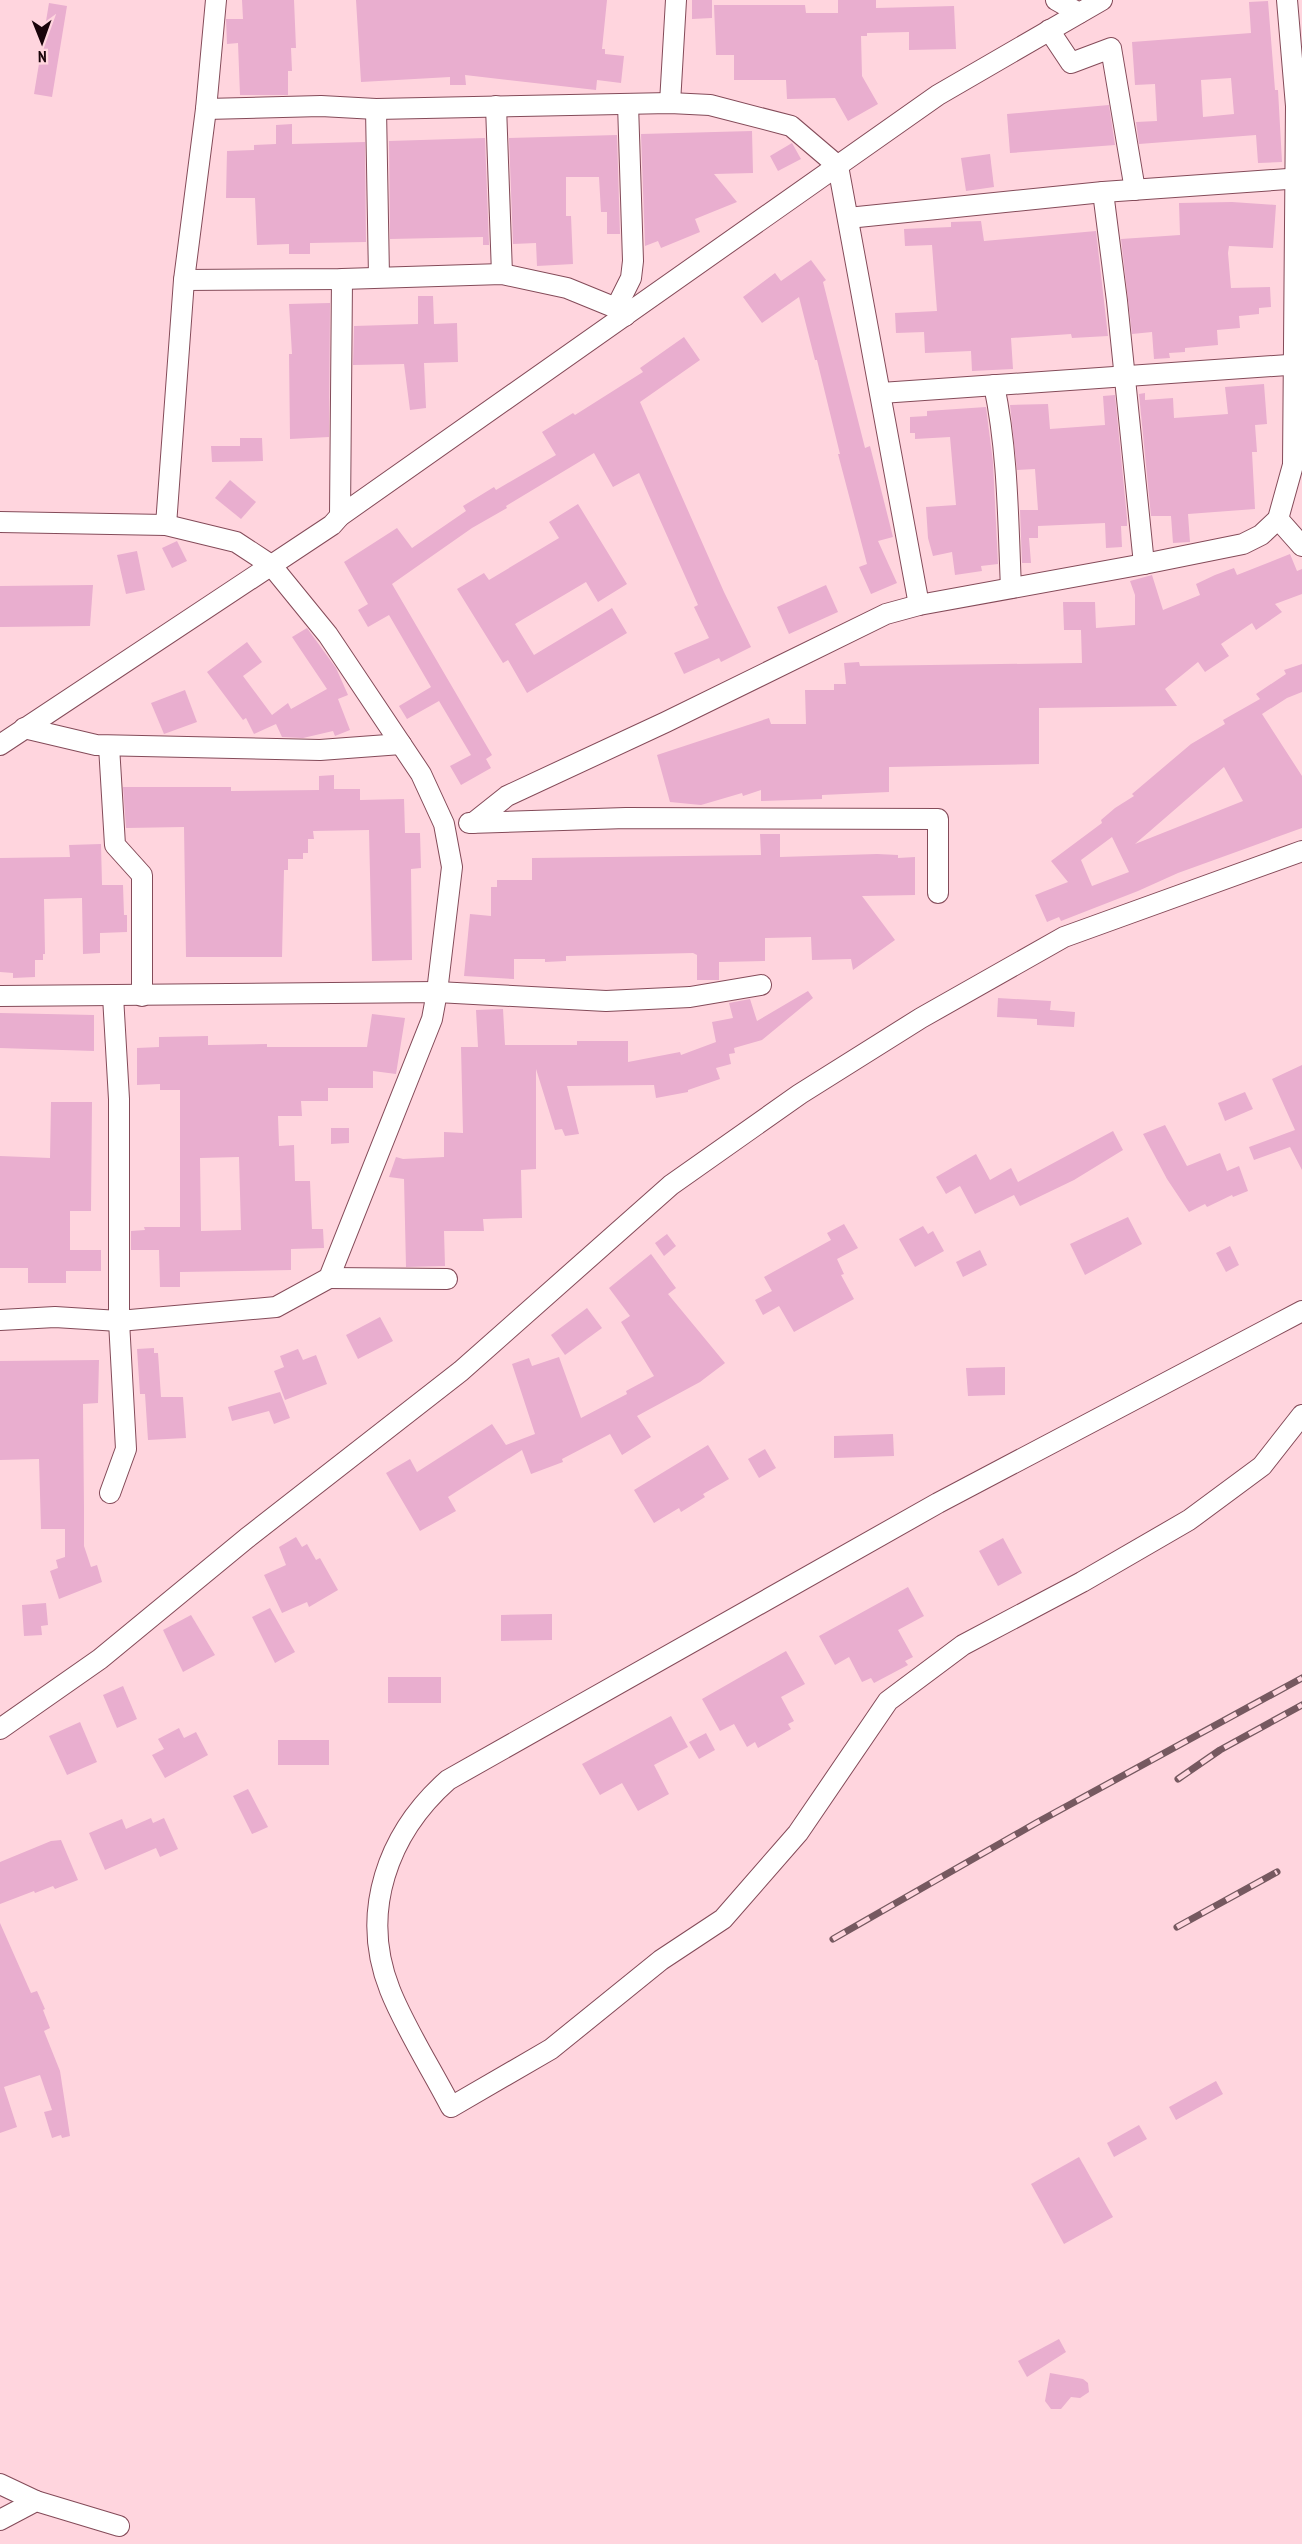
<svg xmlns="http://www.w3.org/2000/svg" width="1302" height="2544" font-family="'PT Sans Narrow',sans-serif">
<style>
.building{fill:#e9aecf;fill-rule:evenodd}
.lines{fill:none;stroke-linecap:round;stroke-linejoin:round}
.minor-casing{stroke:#844b59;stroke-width:22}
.minor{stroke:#fff;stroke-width:20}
.rail-casing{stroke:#765960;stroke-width:7}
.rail{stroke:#ffd5de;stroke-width:4.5;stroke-dasharray:14;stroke-linecap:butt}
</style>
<rect width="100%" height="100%" fill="#ffd5de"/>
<!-- building -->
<g class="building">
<polygon points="242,0 294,0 296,48 291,48 292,71 288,71 288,95 240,95 238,43 227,44 226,19 243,19"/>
<polygon points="356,0 607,0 602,49 605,49 605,54 624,56 621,83 597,80 596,90 465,75 466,85 450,85 450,77 361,82"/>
<polygon points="692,0 712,0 712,18 692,19"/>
<polygon points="838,0 876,0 876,8 954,6 956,49 909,50 909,32 867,33 867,36 861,36 862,76 878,104 848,121 835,98 787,99 786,80 734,80 734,55 716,55 714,5 805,5 806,13 838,13"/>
<path d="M1268 1 1275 90H1278L1282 162 1258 163 1256 135 1139 144 1136 122 1157 121 1155 84 1135 85 1132 42 1251 33 1249 2ZM1231 78 1234 114 1203 117 1201 80Z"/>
<polygon points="49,3 67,6 52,97 34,94"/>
<polygon points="1109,105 1115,145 1010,153 1007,114"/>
<polygon points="292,124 292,144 365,142 366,242 310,243 310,254 289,254 289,244 257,245 255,198 226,198 227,151 254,150 254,145 276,144 276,125"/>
<polygon points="752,131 753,173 714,174 737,202 695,219 700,232 661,248 658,241 645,246 641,134"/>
<polygon points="617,135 620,234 607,234 607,212 601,212 599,177 566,177 566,216 571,216 573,264 537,266 536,243 513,244 509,138"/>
<polygon points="485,138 489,245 483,245 483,237 390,239 389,141"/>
<polygon points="792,143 801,159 778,171 770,156"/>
<polygon points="990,154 994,187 966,191 961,158"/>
<polygon points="1232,202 1276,205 1273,248 1229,246 1228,253 1231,288 1270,287 1271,307 1259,308 1259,314 1239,316 1240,328 1217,330 1218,345 1185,348 1185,352 1169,353 1170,358 1154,359 1152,332 1132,334 1121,239 1180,235 1179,203"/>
<polygon points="981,221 984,241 1096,231 1108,336 1072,338 1071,334 1011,338 1013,369 972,371 971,351 925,353 924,332 896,333 895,313 937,311 932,245 905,246 904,229 951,227 951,222"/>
<polygon points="811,260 826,280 823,282 865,448 870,446 893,537 878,541 897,583 871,594 859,567 867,564 838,454 840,454 817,360 815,360 799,297 762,323 743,297 775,273 781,281"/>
<polygon points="418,296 433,296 434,324 457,323 458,362 424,363 426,408 410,410 404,364 353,365 354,326 418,324"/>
<polygon points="330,303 329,437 290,439 289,354 292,354 289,304"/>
<polygon points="684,337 700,360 640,402 724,592 751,647 721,662 719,658 684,674 674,653 709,638 694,607 698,605 639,473 613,487 594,453 506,506 507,508 472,528 392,584 492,755 486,759 491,768 461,785 450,766 471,755 439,701 407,719 399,706 431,687 389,615 368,627 358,610 368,604 344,562 397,528 412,548 466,511 463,506 494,487 496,490 556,455 542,432 573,413 575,415 643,372 640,368"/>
<polygon points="1264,384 1267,424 1255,425 1257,452 1252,452 1255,509 1188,514 1190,542 1173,543 1171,516 1151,516 1139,394 1145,393 1145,400 1173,398 1174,418 1228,414 1225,387"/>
<polygon points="1115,395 1127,518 1127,526 1121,526 1122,547 1106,548 1105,523 1038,526 1038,538 1029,538 1031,563 1022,563 1020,510 1038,510 1035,469 1017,470 1010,405 1048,404 1050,429 1105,425 1103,396"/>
<polygon points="986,407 993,462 998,564 981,566 982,571 955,575 952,552 933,556 928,538 926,507 956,505 950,437 915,439 915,433 910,433 910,417 927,416 927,411"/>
<polygon points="240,438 262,438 263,461 212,462 211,446 240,446"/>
<polygon points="230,480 256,502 241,519 215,498"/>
<polygon points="578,504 627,584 598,602 586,582 515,624 534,655 612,608 627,633 527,693 508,660 503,663 457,589 484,573 489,580 559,538 549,522"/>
<polygon points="177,541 187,561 172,568 162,548"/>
<polygon points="137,551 145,590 126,594 117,555"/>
<polygon points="1290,554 1297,571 1302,569 1302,594 1275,604 1282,612 1256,630 1252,623 1221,644 1229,656 1205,672 1198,662 1165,689 1177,706 1039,708 1039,764 889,767 889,792 822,795 822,799 761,801 761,790 743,796 742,793 701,805 670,802 657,755 769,718 771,724 806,724 805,690 834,690 834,684 846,684 844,663 859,662 860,666 1082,663 1081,630 1064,630 1063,602 1095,602 1096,628 1135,625 1135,595 1130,581 1152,575 1163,610 1200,595 1196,584 1215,575 1234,568 1237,575"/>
<polygon points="93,585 90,626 0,627 0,586"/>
<polygon points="826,585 838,612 789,634 777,607"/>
<polygon points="307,628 336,668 348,695 338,699 350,730 335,736 333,731 303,738 282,737 276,724 254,734 246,718 243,720 207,672 247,642 262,662 243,676 272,715 288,703 291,709 327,689 292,637"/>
<path d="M1302 664V692L1287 698 1262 714 1302 776V828L1178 873 1138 891 1061 921 1059 917 1047 922 1035 895 1068 882 1051 861 1102 823 1101 820 1115 808 1134 796 1132 794 1191 744 1225 724 1223 720 1260 699 1256 694 1286 674 1284 670ZM1224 767 1243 801 1135 844ZM1112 837 1129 872 1092 886 1081 860Z"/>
<polygon points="185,690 197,722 164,734 151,703"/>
<polygon points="334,775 334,789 360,789 360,800 404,799 405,833 420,833 421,868 411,869 412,960 372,961 369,830 313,831 314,839 308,839 308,853 303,853 303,859 288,859 288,870 284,870 282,957 186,957 184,827 126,828 123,787 231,787 231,791 319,790 319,776"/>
<polygon points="760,834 780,834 780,857 877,854 898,855 898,858 915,857 915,895 862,896 895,940 853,970 851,959 812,960 811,937 765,938 765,961 719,962 719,980 697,980 697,955 693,953 566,956 566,961 545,962 545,959 514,959 514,979 464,976 470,914 491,916 491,887 497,887 497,880 532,880 532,858 761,855"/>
<polygon points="101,844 102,885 123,885 124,915 127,915 127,932 100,933 100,953 83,954 82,898 44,899 45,954 43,954 43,960 35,960 35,977 13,978 13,973 0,972 0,858 70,857 69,845"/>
<polygon points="808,991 813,998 762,1040 734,1048 735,1053 729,1054 731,1064 716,1068 720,1079 688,1090 688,1092 656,1098 654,1085 567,1086 579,1134 565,1136 562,1129 555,1130 536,1069 536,1169 521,1170 522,1218 483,1219 484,1231 444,1231 445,1266 406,1267 404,1179 389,1177 396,1157 403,1159 444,1157 444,1132 463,1133 461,1047 478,1047 476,1010 503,1009 505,1045 577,1045 577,1041 628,1041 628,1062 680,1052 681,1055 716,1042 712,1022 733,1018 729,1003 750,999 757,1021"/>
<polygon points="998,998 1051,1001 1050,1010 1075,1012 1074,1027 1037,1025 1037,1019 997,1017"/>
<polygon points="0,1013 94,1015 94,1051 0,1048"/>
<path d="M372 1014 405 1018 396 1074 373 1071V1088H328V1101H301L302 1116H278L279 1146 294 1145 295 1181H310L312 1229H323L324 1248 291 1249V1270L180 1272V1287H160L159 1250H131V1231L145 1230 144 1227H180V1090H160V1084L137 1085V1048L159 1047V1037L208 1036V1045L267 1044V1047H367ZM239 1157 241 1230 201 1231 200 1158Z"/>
<polygon points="1302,1065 1302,1170 1290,1147 1254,1160 1249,1147 1295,1130 1272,1079"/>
<polygon points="1245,1092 1253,1109 1225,1121 1218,1103"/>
<polygon points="51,1102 92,1102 91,1211 70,1211 70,1250 101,1250 101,1271 66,1271 66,1283 28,1283 28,1268 0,1268 0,1156 50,1158"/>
<polygon points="1165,1125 1187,1166 1220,1153 1227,1171 1239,1166 1248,1191 1233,1197 1232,1195 1207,1207 1205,1204 1189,1212 1167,1179 1143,1134"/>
<polygon points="331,1128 349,1128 349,1143 331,1144"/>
<polygon points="1113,1131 1123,1150 1074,1180 1020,1206 1014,1195 975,1214 960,1186 946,1194 936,1177 976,1154 990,1180 1011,1168 1018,1182"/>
<polygon points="1128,1217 1142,1244 1085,1275 1070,1244"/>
<polygon points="844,1224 858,1248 837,1259 844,1274 841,1275 854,1299 794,1332 779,1306 763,1315 755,1300 772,1291 764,1277 831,1240 827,1233"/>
<polygon points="923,1226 928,1234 933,1231 944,1251 915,1267 899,1239"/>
<polygon points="667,1234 676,1246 664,1256 655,1243"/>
<polygon points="1230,1246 1239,1265 1226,1272 1216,1253"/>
<polygon points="980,1250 987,1265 963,1277 956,1262"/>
<polygon points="651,1254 676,1288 668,1294 725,1363 700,1382 637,1416 651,1437 622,1455 610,1434 562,1459 563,1462 531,1474 522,1450 448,1497 456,1511 420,1531 386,1473 410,1459 417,1472 492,1424 506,1445 535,1434 512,1364 529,1358 532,1366 559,1357 581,1418 627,1394 626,1391 654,1376 621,1322 630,1316 609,1288"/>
<polygon points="587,1308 602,1328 565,1355 551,1335"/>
<polygon points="380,1317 393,1341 358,1359 346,1335"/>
<polygon points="154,1348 154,1353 158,1353 161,1397 183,1397 186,1438 148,1440 145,1394 140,1394 137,1349"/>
<polygon points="298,1349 303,1360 316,1355 327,1384 285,1400 274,1371 284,1367 280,1356"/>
<polygon points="99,1360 98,1403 83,1404 84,1509 84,1546 91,1567 97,1565 102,1582 59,1599 50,1571 58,1568 56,1560 65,1557 65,1529 41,1529 39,1459 0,1460 0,1361"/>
<polygon points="1005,1367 1005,1395 968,1396 966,1368"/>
<polygon points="280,1392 290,1418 274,1424 269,1411 232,1421 228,1407"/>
<polygon points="893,1434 894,1456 834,1458 834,1436"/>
<polygon points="708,1445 729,1479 703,1494 705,1497 681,1512 679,1508 654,1523 634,1490"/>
<polygon points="765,1449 776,1468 759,1478 748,1459"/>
<polygon points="296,1537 302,1547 307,1544 316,1560 320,1558 338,1590 309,1607 307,1602 282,1613 264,1575 286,1565 279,1547"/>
<polygon points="1003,1538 1022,1573 998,1586 979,1551"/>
<polygon points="908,1587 924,1616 898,1630 913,1657 905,1661 908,1665 874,1683 871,1678 862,1682 849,1657 835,1665 819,1636"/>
<polygon points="46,1603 48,1625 41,1626 42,1635 24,1636 22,1605"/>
<polygon points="270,1608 295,1652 275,1663 252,1617"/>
<polygon points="552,1614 552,1640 501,1641 501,1615"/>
<polygon points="191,1615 215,1655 183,1672 163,1630"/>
<polygon points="786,1651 805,1684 781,1697 794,1721 788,1724 791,1729 758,1748 755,1742 747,1747 734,1724 720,1731 702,1699"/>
<rect x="388" y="1677" width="53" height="26"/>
<polygon points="123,1686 137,1719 117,1728 103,1695"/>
<polygon points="671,1716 688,1747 654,1765 669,1794 638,1811 622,1783 600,1795 582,1764"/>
<polygon points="80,1722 97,1762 67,1775 49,1736"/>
<polygon points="179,1728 184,1738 196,1732 208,1755 165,1778 152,1755 164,1749 158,1739"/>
<polygon points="706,1733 715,1750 699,1759 689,1742"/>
<rect x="278" y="1740" width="51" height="25"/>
<polygon points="248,1789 268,1827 252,1834 233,1796"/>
<polygon points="151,1818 153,1823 164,1818 178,1849 160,1857 156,1848 105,1870 89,1833 122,1819 126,1829"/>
<polygon points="61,1840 78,1880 55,1889 53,1886 35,1893 34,1891 0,1904 0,1862 51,1841"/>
<polygon points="0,1923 31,1993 37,1991 45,2009 43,2010 50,2028 44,2031 60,2071 70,2136 62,2138 61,2135 52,2138 44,2112 52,2110 40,2075 4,2087 17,2127 0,2133"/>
<polygon points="1216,2081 1223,2094 1176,2120 1169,2107"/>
<polygon points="1139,2125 1147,2139 1114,2157 1107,2143"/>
<polygon points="1079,2157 1113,2217 1064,2244 1031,2184"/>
<polygon points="1059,2339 1066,2352 1027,2377 1018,2361"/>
<polygon points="1050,2373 1083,2379 1088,2383 1089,2392 1080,2398 1071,2397 1061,2409 1051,2409 1045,2401"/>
</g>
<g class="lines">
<defs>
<g id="minor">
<polyline points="1056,0 1079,13"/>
<polyline points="1049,30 1071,63 1111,48 1135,190"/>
<polyline points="670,103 676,0"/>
<polyline points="496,106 502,274"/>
<polyline points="206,109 321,106 376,109 670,103 710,105 791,126 838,166 919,605"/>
<polyline points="376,109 379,277"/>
<polyline points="1103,192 1117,301 1144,564"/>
<polyline points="848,218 1103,192 1302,178"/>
<polyline points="184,280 342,279 502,274 567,288 616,308 625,316"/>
<polyline points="616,308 631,278 633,261 628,104"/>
<path d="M994 385C1008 452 1008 520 1011 588"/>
<polyline points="881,393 1302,364"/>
<polyline points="340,516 342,279"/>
<polyline points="1278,519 1302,546"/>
<polyline points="0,522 166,525 236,542 271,565 328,635 421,774 444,824 452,867 437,992 432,1019 329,1278 276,1307 119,1321 55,1317 0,1320"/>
<polyline points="166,525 184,280 206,109 216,0"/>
<polyline points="24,728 96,745 320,750 401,744"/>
<polyline points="0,745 332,525 340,516 938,95 1102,0"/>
<polyline points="109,746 115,845 142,875 142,996"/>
<polyline points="469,823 626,818 938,819 938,893"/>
<polyline points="473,823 507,796 666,722 886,614 919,605 1144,564 1243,544 1261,535 1278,519 1293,465 1296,106 1287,0"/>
<polyline points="0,996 437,992 606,1001 690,997 761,985"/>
<polyline points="329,1278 447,1279"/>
<path d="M1302 1311 938 1503 448 1780C388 1833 359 1912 390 1990 405 2028 432 2070 451 2107L551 2049 661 1960 723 1919 798 1833 888 1701 963 1645 1082 1582 1189 1520 1262 1466 1302 1415"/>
<polyline points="110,1493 126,1449 119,1321 119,1099 113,996"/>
<polyline points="0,1729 100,1659 247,1538 461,1371 671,1185 800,1094 921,1018 1064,937 1302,851"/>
<polyline points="0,2484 36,2501"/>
<polyline points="0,2520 36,2501 119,2526"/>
</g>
</defs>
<!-- minor casing -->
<use href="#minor" class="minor-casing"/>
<!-- minor -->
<use href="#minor" class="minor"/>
<defs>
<g id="rail">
<polyline points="1178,1779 1220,1750 1302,1705"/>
<polyline points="1177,1927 1277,1872"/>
<polyline points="833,1939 1036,1823 1302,1678"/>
</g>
</defs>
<!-- rail casing -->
<use href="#rail" class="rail-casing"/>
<!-- rail -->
<use href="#rail" class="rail"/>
</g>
<!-- north arrow -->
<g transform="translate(42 42) rotate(179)" stroke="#ffd5de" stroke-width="4.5" paint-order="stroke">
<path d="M0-4.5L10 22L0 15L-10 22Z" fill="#19040a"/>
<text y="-9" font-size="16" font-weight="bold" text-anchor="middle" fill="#19040a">N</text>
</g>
</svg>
